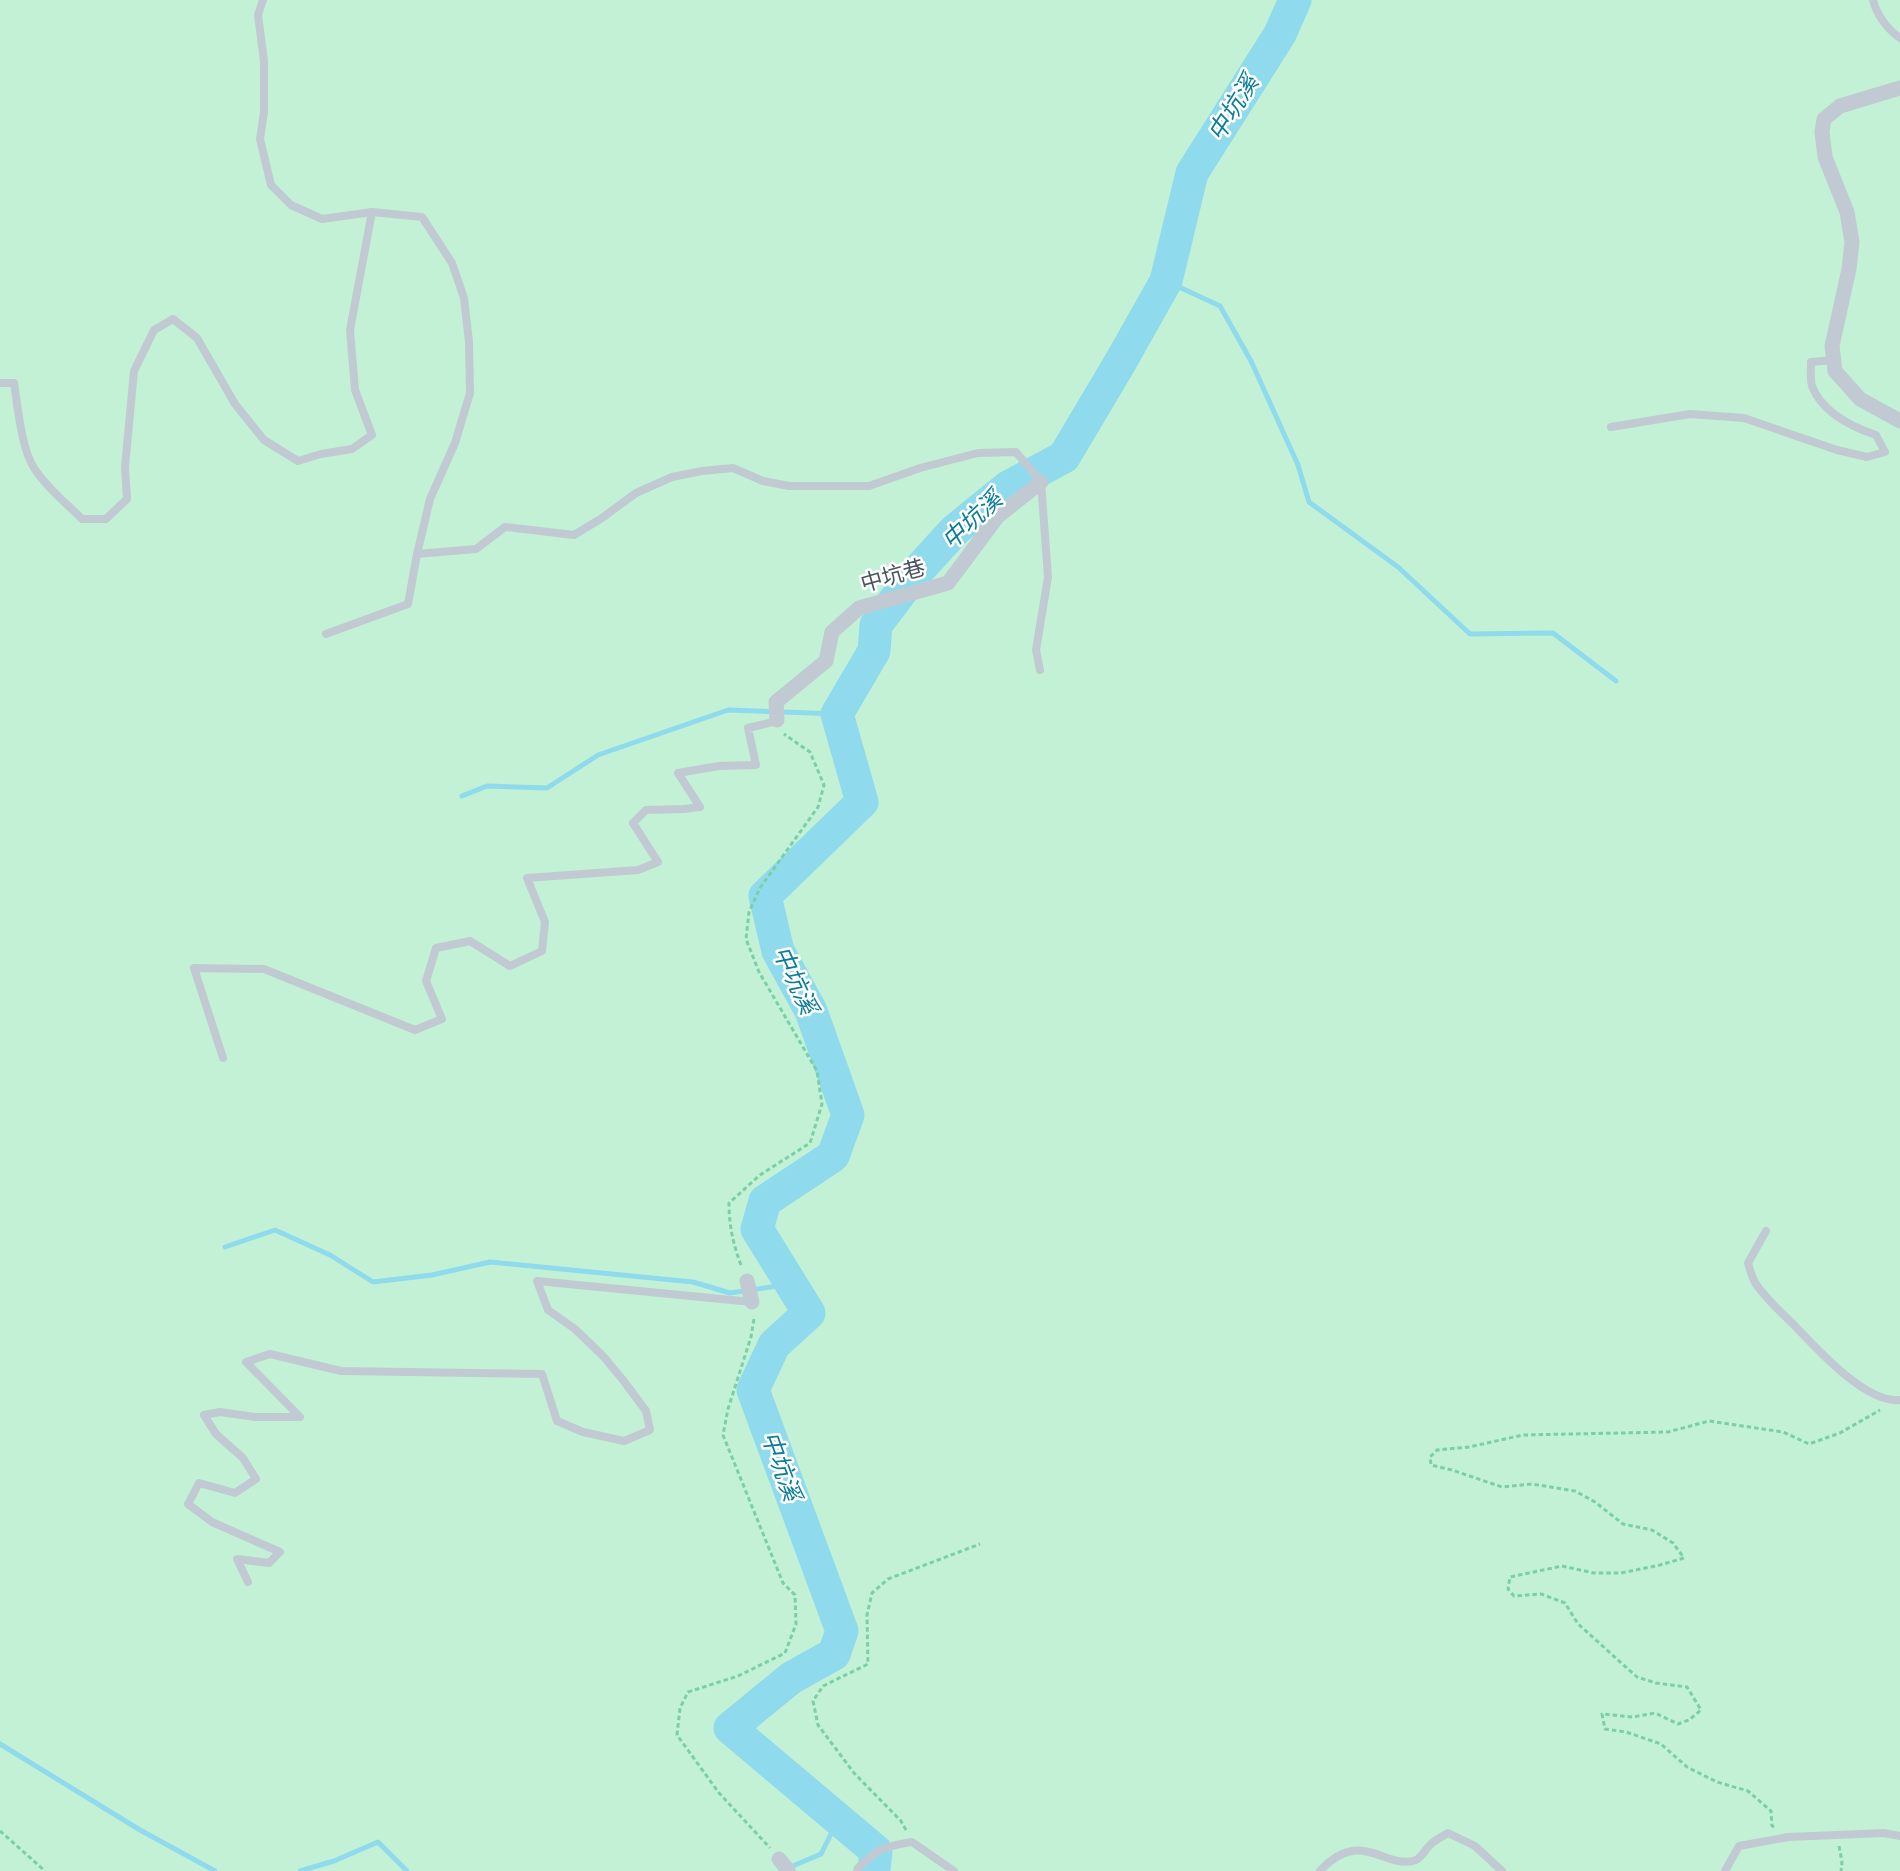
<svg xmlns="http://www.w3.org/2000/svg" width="1900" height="1871" font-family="Karla,'Noto Sans TC',sans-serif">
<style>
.green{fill:#c3f1d5}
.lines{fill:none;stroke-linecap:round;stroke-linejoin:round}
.stream{stroke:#90daee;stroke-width:5}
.river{stroke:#90daee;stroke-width:33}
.path{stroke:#7ad0a6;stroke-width:3;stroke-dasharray:4.5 3;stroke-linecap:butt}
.lane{stroke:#c1cad2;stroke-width:8}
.street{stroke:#c1cad2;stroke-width:15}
.labels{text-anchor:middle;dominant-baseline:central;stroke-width:5;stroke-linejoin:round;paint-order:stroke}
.street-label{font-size:22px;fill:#4a5661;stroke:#fff}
.water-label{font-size:24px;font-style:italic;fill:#0c7c9b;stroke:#fff}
</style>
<rect width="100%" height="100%" fill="#f5f3f3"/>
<!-- green -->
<rect class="green" x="0" y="0" width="1900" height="1871"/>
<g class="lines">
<!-- stream -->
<g class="stream">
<polyline points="1166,281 1220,306 1251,361 1298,465 1309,502 1398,567 1470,634 1553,633 1616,681"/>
<polyline points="462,796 487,786 547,788 598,755 728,710 837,714"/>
<polyline points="225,1247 275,1230 330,1255 373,1282 432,1275 490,1262 693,1282 730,1293 791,1284"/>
<polyline points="0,1744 140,1830 215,1871"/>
<polyline points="788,1868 821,1854 838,1820"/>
<polyline points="300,1871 334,1861 378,1842 407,1871"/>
</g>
<!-- river -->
<polyline class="river" points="874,1871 876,1851 730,1728 791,1678 834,1654 842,1631 753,1390 774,1345 809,1313 757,1229 765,1201 833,1156 848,1115 811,1011 778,951 765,896 862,802 837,714 874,651 876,625 913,576 955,530 1008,487 1064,457 1121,361 1166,281 1192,173 1280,34 1295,0"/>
<!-- path -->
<g class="path">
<path d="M741 1265C733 1244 729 1225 729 1203L760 1175 810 1143 822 1104 817 1071 759 972 746 939 749 912 760 888 818 807 824 785 810 752 784 734"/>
<polyline points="754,1319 751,1337 728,1409 723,1435 783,1583 795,1595 796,1624 785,1653 738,1676 688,1692 680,1708 677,1735 719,1793 770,1848"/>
<polyline points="1774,1827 1772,1826 1771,1811 1748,1791 1717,1782 1687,1767 1661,1744 1626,1732 1605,1729 1602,1714 1633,1717 1655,1713 1678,1724 1689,1720 1701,1710 1687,1687 1656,1683 1637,1677 1578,1624 1565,1603 1541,1594 1514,1596 1508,1589 1510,1577 1562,1566 1594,1573 1621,1573 1660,1565 1684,1558 1673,1543 1652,1530 1623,1524 1595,1502 1575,1491 1532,1484 1502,1487 1452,1470 1431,1465 1430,1457 1437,1450 1469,1447 1523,1435 1668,1432 1709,1421 1783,1432 1809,1444 1840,1433 1880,1410"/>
<polyline points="906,1830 901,1821 854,1773 818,1725 813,1701 823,1686 868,1664 867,1615 872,1593 888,1579 980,1544"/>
<polyline points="0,1831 45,1871"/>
<polyline points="1839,1846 1842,1862 1841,1871"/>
</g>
<!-- lane -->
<g class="lane">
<polyline points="263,0 258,15 264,61 264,112 260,139 271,185 291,205 322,219 372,212 422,217 452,263 464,298 469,342 470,393 455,443 430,499 417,554 476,549 505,527 574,535 602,518 636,493 672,477 702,471 733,468 763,481 789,486 869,486 920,468 978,453 1016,452 1041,482 1048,577 1036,650 1040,670"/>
<path d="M1873 0C1876 14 1888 30 1900 38"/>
<path d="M0 383H14C18 408 21 447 34 468 47 488 66 503 82 519H106L127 499 125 467 134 371 154 330 173 319 197 338 235 404 264 440 298 461 321 454 352 449 372 435 355 390 350 330 372 212"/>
<path d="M1611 427 1690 414 1744 418 1837 450 1867 457 1885 452 1876 435C1852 427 1822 412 1812 386 1810 379 1811 369 1811 362L1833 360"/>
<polyline points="326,634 408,604 417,554"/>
<polyline points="223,1058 194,968 264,969 415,1030 442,1019 426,981 436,948 470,941 510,966 542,951 545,922 527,878 638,870 658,862 633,823 646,810 684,809 700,807 678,773 719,766 756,765 748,728 777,721"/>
<path d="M1766 1231 1748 1263C1750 1270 1752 1278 1756 1284 1766 1299 1781 1312 1794 1325 1816 1348 1866 1404 1900 1400"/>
<polyline points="248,1582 237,1559 269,1563 280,1552 212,1522 188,1504 199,1483 235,1493 256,1479 243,1458 216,1434 204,1415 220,1412 255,1417 300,1417 246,1362 270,1354 341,1371 542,1374 557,1421 583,1432 624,1441 650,1430 646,1411 623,1380 603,1356 575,1329 548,1310 537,1281 752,1302"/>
<path d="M857 1871 858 1868C880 1847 883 1847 912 1842L954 1871"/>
<path d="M1320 1871C1361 1826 1386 1871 1416 1860 1422 1857 1426 1848 1432 1843 1437 1839 1443 1836 1448 1833L1475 1846 1502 1871"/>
<polyline points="1725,1871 1739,1846 1788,1837 1884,1833 1900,1836"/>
</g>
<!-- street -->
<g class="street">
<polyline points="1900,88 1840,106 1824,119 1822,132 1825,157 1847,212 1852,242 1849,269 1832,346 1835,371 1860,399 1900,421"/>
<polyline points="777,720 776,702 826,661 832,632 859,608 948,583 998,516 1041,482"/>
<polyline points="747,1281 752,1302"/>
<polyline points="779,1859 788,1870"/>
</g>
</g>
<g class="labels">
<!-- street labels -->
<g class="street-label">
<text transform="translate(893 576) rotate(-16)">中坑巷</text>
</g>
<!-- water labels -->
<g class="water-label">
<text transform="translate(1233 108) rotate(-58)">中坑溪</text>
<text transform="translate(972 520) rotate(-43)">中坑溪</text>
<text transform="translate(795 980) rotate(65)">中坑溪</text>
<text transform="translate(781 1466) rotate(70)">中坑溪</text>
</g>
</g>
</svg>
